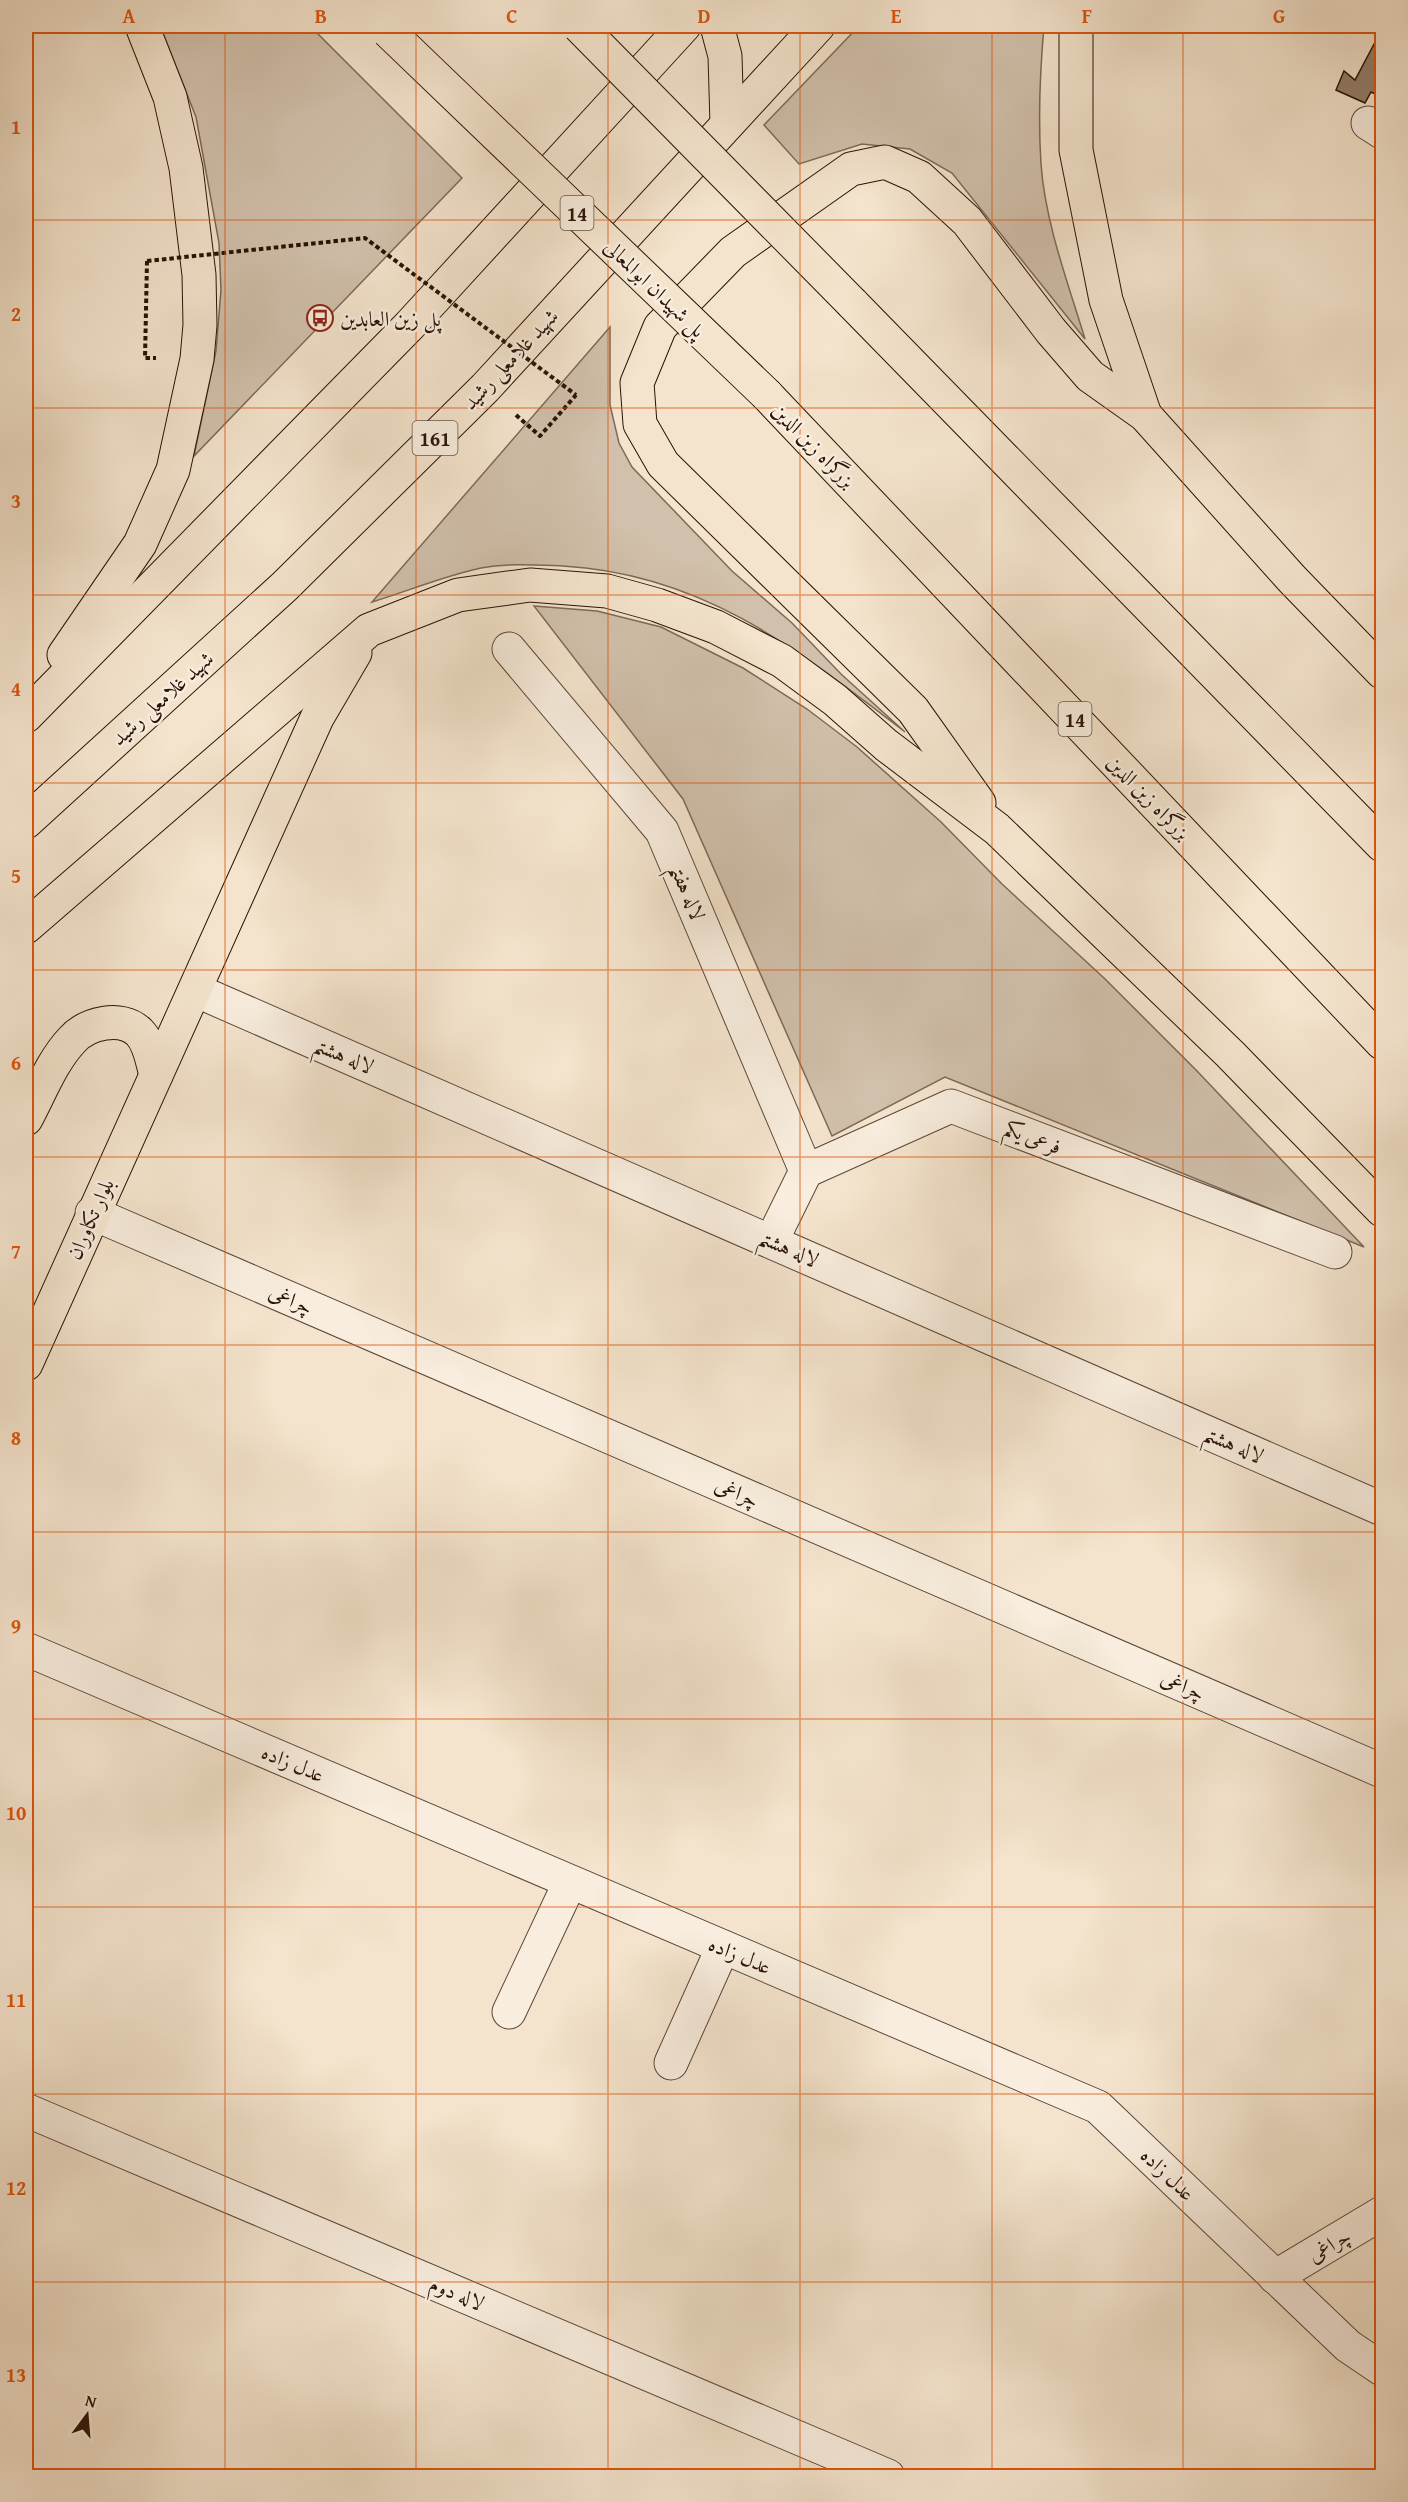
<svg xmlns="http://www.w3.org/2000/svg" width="1408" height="2502" font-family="'Gentium Book Plus',Amiri,serif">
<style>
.green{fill:#d1c0ab;stroke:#7d6958;stroke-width:1.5}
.building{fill:#937f6d;stroke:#291206;stroke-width:1.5}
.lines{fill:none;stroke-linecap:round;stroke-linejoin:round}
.minor-casing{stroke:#5c4638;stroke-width:35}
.major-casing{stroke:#291206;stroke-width:35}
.highway-casing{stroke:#291206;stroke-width:35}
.path{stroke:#291206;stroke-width:4;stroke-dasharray:4.5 3;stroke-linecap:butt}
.minor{stroke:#f8edde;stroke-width:33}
.major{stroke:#f4e4cd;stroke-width:33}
.highway{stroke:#f4e4cd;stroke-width:33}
.highway-bridge-casing{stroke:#291206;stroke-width:35;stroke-linecap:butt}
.path-bridge{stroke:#291206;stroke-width:4;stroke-dasharray:4.5 3;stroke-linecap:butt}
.highway-bridge{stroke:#f4e4cd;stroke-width:33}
.grid{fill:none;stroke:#de550c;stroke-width:1.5;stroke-opacity:0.55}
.labels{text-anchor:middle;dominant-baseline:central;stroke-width:5;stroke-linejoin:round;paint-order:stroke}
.shield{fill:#f8edde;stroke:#675447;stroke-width:1.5}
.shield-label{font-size:20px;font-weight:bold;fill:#291206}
.street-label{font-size:21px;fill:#291206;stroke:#f8edde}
.poi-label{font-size:21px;fill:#291206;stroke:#f8edde;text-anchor:start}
.neatline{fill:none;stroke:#de550c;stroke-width:2}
.grid-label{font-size:20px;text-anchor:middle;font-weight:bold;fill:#de550c}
</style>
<rect width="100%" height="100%" fill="#f4e4cd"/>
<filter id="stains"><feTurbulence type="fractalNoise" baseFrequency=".00333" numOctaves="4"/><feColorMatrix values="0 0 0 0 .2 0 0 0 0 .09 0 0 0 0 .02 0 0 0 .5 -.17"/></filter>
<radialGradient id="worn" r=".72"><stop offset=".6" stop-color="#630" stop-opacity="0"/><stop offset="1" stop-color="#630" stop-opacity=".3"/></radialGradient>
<!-- green -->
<g class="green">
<polygon points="160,26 310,26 462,178 194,456 216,351 221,290 219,243 196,117"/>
<path d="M859 26H1044C1040 71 1038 118 1041 164 1045 222 1068 283 1085 339L952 173 910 149 862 144 799 164 764 125Z"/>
<path d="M610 327V405L619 443 632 467 732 571 792 623 841 674 905 732C798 650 704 574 563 566 536 565 507 563 481 568 444 576 408 591 372 602Z"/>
<polygon points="534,606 597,611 661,627 743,668 807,709 857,747 941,822 1002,884 1104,978 1197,1071 1364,1247 945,1077 832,1136 683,799"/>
</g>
<!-- building -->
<polygon class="building" points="1382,29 1382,97 1371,92 1365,103 1336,90 1344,71 1355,80"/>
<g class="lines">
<defs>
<g id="minor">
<polyline points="1368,123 1382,132"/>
<polyline points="509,649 662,831 806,1171"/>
<polyline points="195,990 1382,1509"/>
<polyline points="92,1213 1382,1771"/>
<polyline points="772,1240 806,1171 951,1106 1335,1252"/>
<polyline points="26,1649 1098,2107 1348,2346 1382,2369"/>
<polyline points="509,2012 570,1882"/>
<polyline points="671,2063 723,1947"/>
<polyline points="26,2110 888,2476"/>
<polyline points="1275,2277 1382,2213"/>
</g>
<g id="major">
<polyline points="717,26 725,56 727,124"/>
<polyline points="1076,26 1076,150 1106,300 1145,415"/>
<polyline points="64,655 140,544 173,470 197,359 200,325 199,275 186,168 170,97 142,26"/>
<polyline points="26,716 410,325 684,26"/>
<polyline points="979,803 913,710 663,464 640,424 637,383 660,327 733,252 851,169 885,162 919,177 967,221 1051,331 1090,376 1145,415 1292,579 1382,672"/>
<polyline points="26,822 285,586 485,388 818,26"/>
<polyline points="26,927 369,630 458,595 530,585 607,591 657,605 716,627 782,661 835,700 886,745 997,829 1230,1054 1382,1210"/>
<path d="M26 1119C40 1093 52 1061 72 1040 87 1023 121 1015 139 1032 150 1043 152 1061 156 1075"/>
<polyline points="26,1364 317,718 355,653"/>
</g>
<g id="highway">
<polyline points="852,303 1382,845"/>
<polyline points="767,395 1382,1043"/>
</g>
</defs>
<!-- minor casing -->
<use href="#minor" class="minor-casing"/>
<!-- major casing -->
<use href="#major" class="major-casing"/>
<!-- highway casing -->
<use href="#highway" class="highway-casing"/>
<!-- path -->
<g class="path">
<polyline points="147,261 145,358 156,358"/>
<polyline points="516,415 540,436 576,395"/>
</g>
<!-- minor -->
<use href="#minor" class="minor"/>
<!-- major -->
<use href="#major" class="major"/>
<!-- highway -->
<use href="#highway" class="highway"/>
<defs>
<g id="highway-bridge">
<polyline points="579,26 852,303"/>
<polyline points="388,31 767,395"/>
</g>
</defs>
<!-- highway-bridge casing -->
<use href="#highway-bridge" class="highway-bridge-casing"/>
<!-- path-bridge -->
<polyline class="path-bridge" points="147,261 365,238 576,395"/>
<!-- highway-bridge -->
<use href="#highway-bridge" class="highway-bridge"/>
</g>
<!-- grid -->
<path class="grid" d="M225 26V2476M416 26V2476M608 26V2476M800 26V2476M992 26V2476M1183 26V2476M26 220H1382M26 408H1382M26 595H1382M26 783H1382M26 970H1382M26 1157H1382M26 1345H1382M26 1532H1382M26 1719H1382M26 1907H1382M26 2094H1382M26 2282H1382"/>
<!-- icons -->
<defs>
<symbol id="bus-ring" viewBox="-11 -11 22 22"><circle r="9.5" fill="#f8edde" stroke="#8f2418" stroke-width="1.5"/><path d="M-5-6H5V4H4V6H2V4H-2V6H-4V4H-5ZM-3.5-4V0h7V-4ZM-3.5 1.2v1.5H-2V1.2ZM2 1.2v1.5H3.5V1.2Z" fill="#8f2418"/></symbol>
</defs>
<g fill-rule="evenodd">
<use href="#bus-ring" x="305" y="303" width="30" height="30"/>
</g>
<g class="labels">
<!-- shield labels -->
<g class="shield">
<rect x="560.5" y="196" width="33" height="34" rx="4.5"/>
<rect x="412.5" y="421" width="45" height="34" rx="4.5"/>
<rect x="1058.5" y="702" width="33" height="34" rx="4.5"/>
</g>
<g class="shield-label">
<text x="577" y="213">14</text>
<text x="435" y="438">161</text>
<text x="1075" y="719">14</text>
</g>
<!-- street labels -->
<g class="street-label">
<text transform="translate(655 288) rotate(44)">پل شهیدان ابوالمعالی</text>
<text transform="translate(510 359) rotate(-47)">شهید غلامعلی رشید</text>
<text transform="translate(814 445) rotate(46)">بزرگراه زین الدین</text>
<text transform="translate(162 698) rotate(-42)">شهید غلامعلی رشید</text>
<text transform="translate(1149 797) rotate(46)">بزرگراه زین الدین</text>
<text transform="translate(688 892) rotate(67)">لاله هفتم</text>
<text transform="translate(344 1055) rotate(23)">لاله هشتم</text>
<text transform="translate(1033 1137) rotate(21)">فرعی یکم</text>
<text transform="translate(90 1219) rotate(-66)">بلوار تکاوران</text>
<text transform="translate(789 1248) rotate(24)">لاله هشتم</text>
<text transform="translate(291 1299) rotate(23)">چراغی</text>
<text transform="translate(1234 1444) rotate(24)">لاله هشتم</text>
<text transform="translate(737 1492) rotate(23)">چراغی</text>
<text transform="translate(1183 1685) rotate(23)">چراغی</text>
<text transform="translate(293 1763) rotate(23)">عدل زاده</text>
<text transform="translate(740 1955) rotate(23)">عدل زاده</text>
<text transform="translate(1168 2174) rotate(44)">عدل زاده</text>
<text transform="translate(1329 2245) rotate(-31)">چراغی</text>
<text transform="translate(457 2293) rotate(23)">لاله دوم</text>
</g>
<!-- poi labels -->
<g class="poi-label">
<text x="340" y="318">پل زین العابدین</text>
</g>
</g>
<!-- margin -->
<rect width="1408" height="2502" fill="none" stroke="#f4e4cd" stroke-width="66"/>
<!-- north arrow -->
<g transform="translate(87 2415) rotate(16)" stroke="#f8edde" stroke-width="4.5" paint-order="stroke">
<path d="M0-4.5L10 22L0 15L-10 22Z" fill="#291206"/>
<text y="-9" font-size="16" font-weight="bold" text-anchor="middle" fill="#291206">N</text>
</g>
<rect x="33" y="33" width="1342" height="2436" class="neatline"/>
<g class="grid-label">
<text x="129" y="23">A</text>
<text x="321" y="23">B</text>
<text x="512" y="23">C</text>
<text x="704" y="23">D</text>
<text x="896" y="23">E</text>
<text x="1087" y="23">F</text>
<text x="1279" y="23">G</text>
<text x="16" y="134">1</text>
<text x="16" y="321">2</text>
<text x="16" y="508">3</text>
<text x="16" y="696">4</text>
<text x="16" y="883">5</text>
<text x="16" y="1070">6</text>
<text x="16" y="1258">7</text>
<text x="16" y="1445">8</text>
<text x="16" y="1633">9</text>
<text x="16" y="1820">10</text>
<text x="16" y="2007">11</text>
<text x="16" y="2195">12</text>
<text x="16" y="2382">13</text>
</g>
<rect width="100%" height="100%" filter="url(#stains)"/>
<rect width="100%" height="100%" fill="url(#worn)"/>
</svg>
